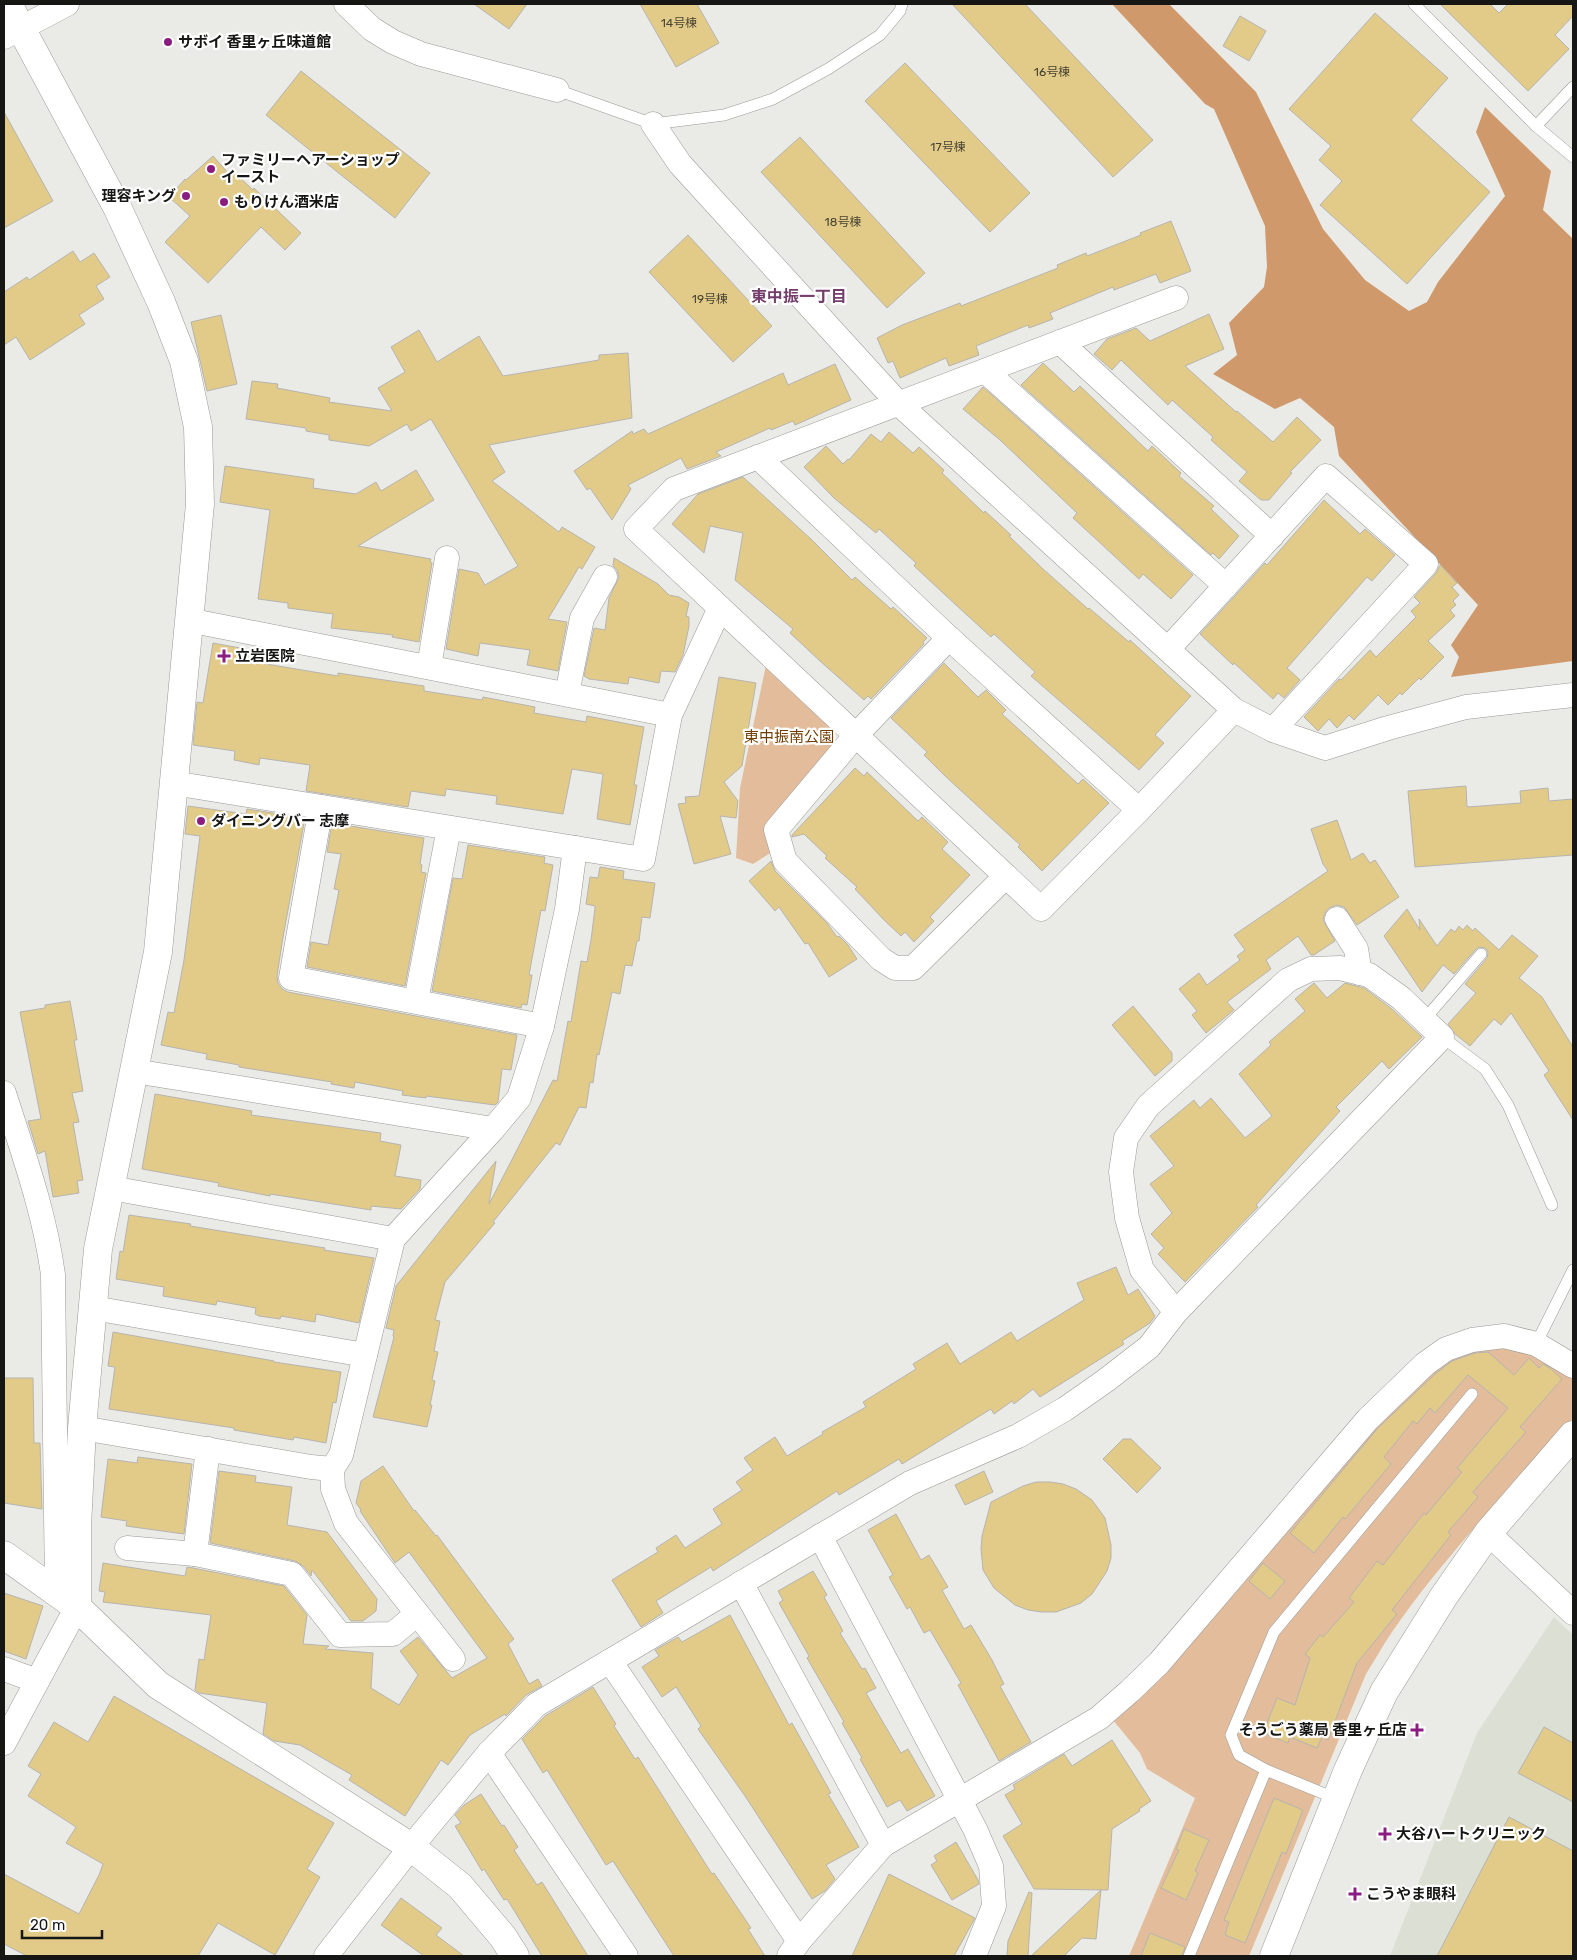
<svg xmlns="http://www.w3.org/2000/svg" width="1577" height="1960" font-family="Rubik,'Noto Sans JP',sans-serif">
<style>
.built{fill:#dcdfd3}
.green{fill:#e3bc9c}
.forest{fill:#cf996b}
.building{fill:#e2cb88;stroke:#b6b4b0}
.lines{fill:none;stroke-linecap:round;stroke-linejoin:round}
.service-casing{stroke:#999a96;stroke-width:12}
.minor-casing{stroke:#999a96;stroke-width:25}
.tertiary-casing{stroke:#999a96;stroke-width:29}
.service{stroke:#fff;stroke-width:11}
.minor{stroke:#fff;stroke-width:24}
.tertiary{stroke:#fff;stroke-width:28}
.poi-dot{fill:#8c1d80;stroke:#fff;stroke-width:2}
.labels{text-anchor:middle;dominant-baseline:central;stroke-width:4.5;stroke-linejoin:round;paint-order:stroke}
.number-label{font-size:12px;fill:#494432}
.poi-label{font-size:15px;font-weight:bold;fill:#161715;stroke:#fff;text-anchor:start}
.park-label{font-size:15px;fill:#703e03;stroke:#fff}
.neighbourhood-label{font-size:16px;font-weight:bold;fill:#743d6c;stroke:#fff}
</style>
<rect width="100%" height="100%" fill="#eaebe6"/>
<!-- built -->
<polygon class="built" points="1554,1617 1573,1635 1573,1956 1390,1956 1477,1733"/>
<!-- green -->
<g class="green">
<polygon points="766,665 833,725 835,743 771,819 770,853 753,864 736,858 740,788"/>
<path d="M1503 1347 1532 1354 1573 1378V1418C1512 1487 1445 1555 1392 1632 1383 1645 1375 1660 1366 1674L1249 1956H1129L1195 1798 1147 1769 1140 1753 1113 1720 1376 1427 1432 1372 1451 1358 1475 1350Z"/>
</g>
<!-- forest -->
<polygon class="forest" points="1112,4 1169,4 1256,92 1323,229 1365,280 1409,311 1427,302 1438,282 1505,196 1476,132 1485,107 1551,171 1543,210 1573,239 1573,661 1451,677 1459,657 1451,645 1478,605 1339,456 1334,427 1300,398 1275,409 1213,374 1237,355 1229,323 1264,287 1267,267 1265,226 1214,109 1205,104"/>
<!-- building -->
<g class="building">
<polygon points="474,4 527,4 509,29"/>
<polygon points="640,4 697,4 719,43 676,67"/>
<polygon points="952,4 1025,4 1153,140 1113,177"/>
<polygon points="1440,4 1490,4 1499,13 1508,4 1573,4 1573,16 1555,35 1569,49 1528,91"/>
<polygon points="1375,13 1448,78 1411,120 1490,192 1407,284 1320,205 1342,181 1319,160 1331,146 1289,109"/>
<polygon points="1240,16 1266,31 1249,61 1223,46"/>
<polygon points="905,63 1030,193 990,232 865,101"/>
<polygon points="301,71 430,173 395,218 266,115"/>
<polygon points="4,112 53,201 4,228"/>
<polygon points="800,137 925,273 887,308 761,172"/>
<polygon points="213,156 229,174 232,170 253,190 254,188 301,233 285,250 261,227 208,283 165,242 190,216 169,197 185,179 186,180"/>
<polygon points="1171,221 1191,271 1160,283 1156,274 1114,290 1113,287 1050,313 1053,319 1029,328 1028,325 976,346 979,355 949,366 946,358 900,378 893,361 888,363 877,338 902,325 960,303 961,306 1058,268 1057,265 1086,253 1087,256 1141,235 1140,233"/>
<polygon points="688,235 772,326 733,362 649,272"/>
<polygon points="73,251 80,262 94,253 110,277 96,286 104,299 79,315 85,324 30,360 16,337 4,345 4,292 27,277 29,280"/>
<polygon points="1209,314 1224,349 1185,366 1236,412 1237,411 1273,442 1297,417 1321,440 1290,472 1292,473 1269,500 1261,500 1239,481 1247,472 1211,440 1213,437 1172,400 1168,405 1121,360 1112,370 1094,354 1107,339 1136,328 1150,341"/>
<polygon points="221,315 237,384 207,391 191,322"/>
<polygon points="419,330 437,362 479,336 503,376 599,360 599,355 628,353 632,418 489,445 505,472 492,481 559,532 562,527 595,547 582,569 579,567 548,619 567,622 558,671 527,665 530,650 480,643 478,656 446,649 459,569 478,573 485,585 518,566 431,419 411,431 407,424 369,446 329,440 329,435 306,431 306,428 246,419 252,381 278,384 277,388 330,398 329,402 392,411 378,388 405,372 391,347"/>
<polygon points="1043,363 1074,392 1080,386 1148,451 1152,446 1181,473 1179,476 1214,506 1211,509 1239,536 1219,559 1213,553 1211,555 1021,385"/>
<polygon points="835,364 851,400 795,425 793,421 771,430 770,428 716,452 721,456 687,469 681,458 628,485 631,489 612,520 590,488 587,490 574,471 632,431 633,434 644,429 648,434 783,373 788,385"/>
<polygon points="983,387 1193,575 1171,599 1143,574 1139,579 1097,540 1073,518 1077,513 1000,440 963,409"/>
<polygon points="889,432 913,453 919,447 944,470 942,473 984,513 985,511 1011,535 1009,536 1043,569 1088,609 1089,608 1129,642 1130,640 1191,696 1155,735 1164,743 1139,770 1031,676 1035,672 994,634 991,637 956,605 914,566 916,563 879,529 876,533 834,498 804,467 826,446 843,464 848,459 849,460 871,434 881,442"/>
<polygon points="225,466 314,479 313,488 356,494 376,482 381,491 416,470 434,500 358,546 431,559 430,562 432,563 419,642 392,637 393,635 331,628 333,614 288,608 288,603 258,599 270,510 220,502"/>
<polygon points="743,477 812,540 852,580 855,577 891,609 893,607 927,638 923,642 924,644 871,699 868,696 864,700 820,661 790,633 793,629 735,580 743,533 710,526 704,553 672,524 698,494"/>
<polygon points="1324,500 1360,534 1365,529 1395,555 1372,581 1367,577 1287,668 1300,680 1284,698 1278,693 1273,699 1234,663 1233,665 1200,634 1265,563 1267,565"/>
<polygon points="614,558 658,584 669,595 679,597 689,603 686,616 689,617 689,626 683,655 675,672 661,671 659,683 629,677 628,684 589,679 584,676 594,628 605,630 609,598 619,577 617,570 613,566"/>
<polygon points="1440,565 1457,583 1452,587 1459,595 1453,601 1456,605 1450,610 1455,616 1428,641 1444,657 1421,680 1419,678 1402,695 1400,693 1388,705 1378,695 1354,720 1349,715 1337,728 1329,719 1318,731 1304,717 1339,679 1341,680 1370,650 1376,657 1416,617 1411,611 1420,603 1414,597 1436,573"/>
<polygon points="213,643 262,652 260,663 338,676 338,673 424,686 424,691 482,700 483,697 535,707 534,713 586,722 587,716 644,727 634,785 637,785 630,825 597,819 603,774 572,769 563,814 496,804 497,796 446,789 445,796 411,791 408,807 306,791 310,765 260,758 259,765 234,760 235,751 193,745 197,702 203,703"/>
<polygon points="944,663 978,697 986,690 1006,710 1002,714 1048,756 1078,784 1083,779 1109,803 1042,871 1018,847 1020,845 944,775 924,755 927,752 891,718"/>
<polygon points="719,677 756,683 742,766 724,782 738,801 736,818 720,816 731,854 694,864 678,804 686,803 685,797 699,796"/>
<polygon points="855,768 864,776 867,772 918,821 922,817 948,842 942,849 970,875 930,917 934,921 914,942 905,932 901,936 884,920 855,889 857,887 825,858 827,856 804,834 792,837 792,835"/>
<polygon points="1466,786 1467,807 1521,803 1520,791 1548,788 1549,801 1573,799 1573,855 1415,867 1408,791"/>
<polygon points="188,806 246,814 247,809 305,818 283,937 277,976 278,983 282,989 288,992 517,1035 511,1070 502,1069 498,1102 495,1105 426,1096 426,1098 402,1095 403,1091 355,1082 354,1088 331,1084 332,1082 239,1067 239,1065 206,1059 207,1054 161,1045 168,1012 174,1013 184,960 200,836 185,834"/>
<polygon points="1337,820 1351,860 1363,853 1370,863 1375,860 1399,897 1357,925 1344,907 1337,905 1329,908 1325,913 1323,920 1335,941 1314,955 1311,955 1298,936 1266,960 1271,969 1227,1002 1234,1010 1206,1033 1192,1015 1197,1011 1179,989 1199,973 1207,985 1240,960 1237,956 1245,950 1234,935 1328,871 1323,864 1311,829"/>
<polygon points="332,823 424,838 420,864 422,865 421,872 426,873 405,986 307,967 311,942 328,945 339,890 334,889 341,854 327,852"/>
<polygon points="468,845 545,857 544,863 553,865 545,911 541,910 529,975 532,975 527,1005 522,1004 521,1008 432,991 453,878 462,879"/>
<polygon points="771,861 775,871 827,923 837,937 839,936 848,945 857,959 829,977 808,943 805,944 779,907 775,911 749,881"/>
<polygon points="600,867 624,871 623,879 655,883 650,918 642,917 639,941 637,941 632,966 625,965 620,994 612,992 599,1055 597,1054 593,1083 590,1082 586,1108 579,1107 560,1145 556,1143 493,1222 495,1223 445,1282 435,1320 440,1321 434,1351 438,1352 432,1380 435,1381 430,1405 432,1405 427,1427 373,1417 394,1337 393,1336 394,1330 386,1328 396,1286 496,1161 489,1204 553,1080 557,1081 568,1021 571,1022 581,961 587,962 591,940 595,908 595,906 586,904 590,877 598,878"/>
<polygon points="1407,909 1420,930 1419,919 1437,946 1451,929 1455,932 1459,926 1463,930 1467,925 1473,931 1475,928 1499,950 1512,935 1538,956 1519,978 1542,997 1573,1047 1573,1120 1544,1075 1549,1071 1511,1013 1501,1025 1494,1019 1470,1046 1455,1034 1448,1024 1476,993 1465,984 1487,958 1488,952 1485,948 1479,947 1476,949 1454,974 1443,965 1422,992 1384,936"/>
<polygon points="1314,983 1327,998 1345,983 1364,988 1392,1009 1422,1037 1389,1069 1382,1061 1336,1107 1340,1111 1256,1205 1258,1207 1185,1282 1158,1254 1164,1248 1151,1234 1172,1213 1150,1184 1174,1166 1150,1136 1194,1100 1200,1108 1211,1098 1245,1138 1272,1116 1239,1074 1271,1045 1269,1042 1305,1011 1295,999"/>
<polygon points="70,1001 77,1040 74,1040 83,1091 72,1093 79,1122 73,1123 83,1180 77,1181 79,1193 53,1197 45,1151 38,1154 28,1121 41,1119 20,1012 45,1008 45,1005"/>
<polygon points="1133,1006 1172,1053 1172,1061 1155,1076 1112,1025"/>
<polygon points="155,1094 252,1111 251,1115 381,1133 380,1141 401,1145 395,1176 421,1180 420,1189 401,1209 371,1206 371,1210 270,1194 270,1196 218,1186 219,1183 142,1169"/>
<polygon points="129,1215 191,1224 190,1226 325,1248 324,1250 374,1258 359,1323 316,1314 315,1322 281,1316 280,1319 259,1316 255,1314 256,1308 217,1301 216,1305 163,1296 164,1287 116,1279 120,1251 123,1252"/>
<polygon points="1116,1267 1128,1295 1138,1289 1155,1316 1150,1323 1122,1341 1124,1344 1040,1397 1033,1389 1014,1404 1012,1401 994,1414 991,1409 902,1464 899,1459 839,1495 837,1491 713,1571 711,1567 656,1601 663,1613 641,1627 612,1580 658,1552 656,1548 676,1535 685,1548 722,1524 713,1509 742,1490 736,1482 753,1470 744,1458 775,1437 787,1456 823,1434 822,1432 866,1407 863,1402 916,1369 913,1364 947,1343 960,1364 1011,1332 1017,1341 1084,1300 1077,1283"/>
<polygon points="113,1332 274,1361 274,1362 341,1372 336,1403 333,1402 326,1443 294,1437 293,1440 234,1430 234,1428 109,1409 115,1367 108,1366"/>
<polygon points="1488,1352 1514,1375 1529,1358 1539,1368 1543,1364 1550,1368 1562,1379 1520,1427 1526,1432 1473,1492 1478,1497 1448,1532 1451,1535 1392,1610 1397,1614 1357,1663 1328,1740 1322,1737 1317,1748 1290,1737 1288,1743 1263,1733 1277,1698 1295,1705 1310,1658 1305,1654 1320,1635 1323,1637 1354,1602 1349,1598 1377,1561 1383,1565 1424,1513 1426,1515 1462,1472 1457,1468 1508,1408 1468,1375 1435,1413 1430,1408 1417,1424 1413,1421 1384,1457 1391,1464 1345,1519 1343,1517 1314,1553 1290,1533 1378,1428 1434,1375 1452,1361 1475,1353"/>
<polygon points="4,1378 33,1378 34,1443 40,1443 42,1509 4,1503"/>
<polygon points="1123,1439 1131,1439 1161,1468 1137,1493 1103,1459"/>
<polygon points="138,1457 192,1464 184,1534 126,1526 127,1521 101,1517 108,1459 137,1463"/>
<polygon points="383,1466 414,1511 415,1510 436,1536 437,1535 514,1639 508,1644 529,1684 538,1679 542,1686 526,1695 506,1716 505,1714 470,1735 448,1765 441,1760 405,1816 349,1780 352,1775 300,1745 274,1741 263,1734 267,1703 199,1693 195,1690 199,1659 204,1660 211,1615 103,1602 105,1592 99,1591 103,1563 185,1576 187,1567 193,1568 284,1586 307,1615 303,1644 329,1646 325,1649 373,1653 371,1688 399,1705 418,1675 400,1651 418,1637 452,1678 487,1658 409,1552 395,1563 360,1511 361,1510 356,1503 361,1481"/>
<polygon points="219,1471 256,1476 255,1482 292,1487 287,1525 327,1532 377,1599 376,1611 363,1621 351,1621 312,1570 311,1576 303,1566 295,1561 210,1543"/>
<polygon points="984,1471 993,1492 965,1505 955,1485"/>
<polygon points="1036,1482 1050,1482 1063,1484 1076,1489 1092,1500 1105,1518 1111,1545 1111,1558 1107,1571 1092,1594 1081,1603 1056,1612 1042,1612 1028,1610 1015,1605 994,1588 983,1570 981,1549 982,1536 991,1502 1023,1486"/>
<polygon points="896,1514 921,1560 929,1555 948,1587 942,1590 964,1629 971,1625 992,1660 1004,1684 1000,1686 1031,1742 999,1761 958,1685 961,1683 930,1630 924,1633 910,1607 907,1609 889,1577 893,1575 868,1530"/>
<polygon points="1263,1563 1285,1581 1270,1599 1249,1581"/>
<polygon points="813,1571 827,1595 824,1597 843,1631 840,1633 862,1669 865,1668 876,1688 866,1693 901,1753 908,1749 935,1796 907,1811 900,1800 887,1807 860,1759 862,1758 842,1723 844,1722 807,1658 809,1656 779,1603 783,1600 778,1591"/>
<polygon points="4,1593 43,1606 26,1659 4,1651"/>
<polygon points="730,1615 789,1725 792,1723 831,1793 828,1794 859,1847 826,1865 835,1879 825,1891 812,1899 745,1796 698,1729 701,1726 676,1687 662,1697 642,1667 659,1656 655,1650 678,1637 682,1642"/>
<polygon points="593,1687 616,1724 614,1726 635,1759 638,1757 712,1874 714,1873 751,1928 748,1929 765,1956 674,1956 613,1861 606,1865 547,1770 543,1773 522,1739 545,1716"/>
<polygon points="114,1696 334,1823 307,1869 320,1877 275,1955 218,1923 198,1956 27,1956 4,1944 4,1874 79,1914 99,1875 103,1864 66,1843 76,1827 28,1796 41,1774 28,1766 54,1722 88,1742"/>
<polygon points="1544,1727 1573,1743 1573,1802 1518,1773"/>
<polygon points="1112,1740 1151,1801 1139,1809 1140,1811 1112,1829 1108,1890 1034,1889 1003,1836 1022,1824 1005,1795 1015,1789 1013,1785 1064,1754 1072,1766"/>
<polygon points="481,1794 502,1826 504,1825 518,1847 514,1850 537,1885 542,1882 588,1956 542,1956 507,1899 504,1900 484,1869 482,1871 455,1826 461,1823 455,1815 464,1805"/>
<polygon points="1274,1798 1303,1810 1286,1854 1282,1852 1245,1943 1225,1935 1229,1922 1224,1920"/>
<polygon points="1509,1817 1573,1851 1573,1956 1437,1956"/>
<polygon points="1184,1829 1209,1840 1195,1871 1198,1873 1186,1900 1161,1888 1179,1850 1176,1849"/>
<polygon points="956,1842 978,1880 979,1884 952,1900 931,1865 937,1861 934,1856"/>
<polygon points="889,1874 975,1918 954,1956 852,1956"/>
<polygon points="1101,1890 1096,1939 1082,1938 1064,1956 1031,1956"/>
<polygon points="1029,1892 1032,1893 1028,1956 1007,1956 1008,1941"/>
<polygon points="401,1898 442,1928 436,1935 464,1956 424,1956 381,1925"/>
<polygon points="1150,1933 1185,1947 1182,1956 1141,1956"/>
</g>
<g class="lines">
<defs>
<g id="service">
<polyline points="1414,4 1536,126 1573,157"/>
<polyline points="557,90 653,124 724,115 773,99 828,69 880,35 900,11 902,4"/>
<polyline points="1536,126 1573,87"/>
<polyline points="1424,1020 1481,954"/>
<polyline points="1442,1037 1485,1069 1508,1105 1552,1205"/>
<polyline points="1536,1344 1573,1270"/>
<polyline points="1337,1799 1266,1770 1239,1755 1231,1735 1274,1632 1472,1394"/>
<polyline points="1189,1956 1266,1770"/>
</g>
<g id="minor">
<polyline points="346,4 372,29 393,42 421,54 557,90"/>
<polyline points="4,37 67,4"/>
<polyline points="653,124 680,164 899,404 1234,710 1273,730 1325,748 1388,728 1466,707 1573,695"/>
<polyline points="1176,298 674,489 636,529 1041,909 1139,810 1234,710"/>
<polyline points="1060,342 1272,536"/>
<polyline points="985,371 1226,586"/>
<polyline points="758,457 949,638 856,735 776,830 785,861 881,959 895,968 913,968 1006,876"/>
<polyline points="188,620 670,715"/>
<polyline points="949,638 1139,810"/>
<polyline points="1168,649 1326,476 1426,564 1273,730"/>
<polyline points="429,667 447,558"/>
<polyline points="567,694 582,618 605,577"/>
<polyline points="173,783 643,859 670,715 720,608"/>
<polyline points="321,807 291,978 542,1026"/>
<polyline points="1337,919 1356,949 1360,973"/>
<polyline points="416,1001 449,828"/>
<polyline points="134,1071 493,1129"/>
<path d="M4 1093C23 1153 45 1213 53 1275L57 1592"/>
<polyline points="111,1188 393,1239"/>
<polyline points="93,1308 365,1355"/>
<polyline points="82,1428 311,1467 332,1469 341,1455 393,1239 493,1129 519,1098 542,1026 567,909 575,848"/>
<polyline points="332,1469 333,1489 346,1523 453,1659"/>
<polyline points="1488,1533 1573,1613"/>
<polyline points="820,1536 975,1829 991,1866 994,1906 974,1956"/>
<polyline points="127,1548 195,1554 292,1574 340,1635 393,1634 417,1614"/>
<polyline points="195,1554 208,1449"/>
<polyline points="741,1583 883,1845"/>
<polyline points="610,1661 799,1941"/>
<polyline points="4,1669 37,1681"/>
<polyline points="4,1743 77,1607"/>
<polyline points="489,1753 626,1956"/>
<polyline points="326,1956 411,1847 489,1753 536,1705 910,1483 1018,1436 1065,1409 1105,1381 1149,1347 1176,1312 1442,1037 1401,998 1369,975 1340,968 1311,969 1288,980 1148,1106 1126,1138 1121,1172 1127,1218 1142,1270 1176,1312"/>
<polyline points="789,1956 799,1941 883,1845 1099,1718 1130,1691 1159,1663 1368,1419 1425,1364 1446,1349 1472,1340 1504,1336 1536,1344 1573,1366"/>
</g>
<g id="tertiary">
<polyline points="8,4 118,209 161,302 184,361 198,427 200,504 158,952 98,1249 82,1428 77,1527 77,1607 158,1685 411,1847 460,1886 503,1937 515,1956"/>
<polyline points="4,1555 77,1607"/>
<polyline points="1274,1956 1348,1770 1384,1692 1444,1596 1488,1533 1573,1435"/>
</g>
</defs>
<!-- service casing -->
<use href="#service" class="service-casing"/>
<!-- minor casing -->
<use href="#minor" class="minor-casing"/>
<!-- tertiary casing -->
<use href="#tertiary" class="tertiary-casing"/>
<!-- service -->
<use href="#service" class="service"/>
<!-- minor -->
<use href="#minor" class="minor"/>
<!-- tertiary -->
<use href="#tertiary" class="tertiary"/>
</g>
<!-- markers -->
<g class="poi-dot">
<circle cx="168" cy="42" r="5"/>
<circle cx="211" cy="169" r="5"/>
<circle cx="186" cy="196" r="5"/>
<circle cx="224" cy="202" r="5"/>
<path d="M221.5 648.5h5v5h5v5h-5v5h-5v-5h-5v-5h5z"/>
<circle cx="201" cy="821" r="5"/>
<path d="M1414.5 1722.5h5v5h5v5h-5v5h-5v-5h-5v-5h5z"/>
<path d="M1382.5 1826.5h5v5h5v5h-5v5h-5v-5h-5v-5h5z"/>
<path d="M1352.5 1886.5h5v5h5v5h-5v5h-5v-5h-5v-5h5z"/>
</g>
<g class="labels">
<!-- number labels -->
<g class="number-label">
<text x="679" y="23">14号棟</text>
<text x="1052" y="72">16号棟</text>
<text x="948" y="147">17号棟</text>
<text x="843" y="222">18号棟</text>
<text x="710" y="299">19号棟</text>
</g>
<!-- poi labels -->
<g class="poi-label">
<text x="178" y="42">サボイ 香里ヶ丘味道館</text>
<text x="221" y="160">ファミリーヘアーショップ<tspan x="221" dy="17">イースト</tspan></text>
<text x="176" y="196" text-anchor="end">理容キング</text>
<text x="234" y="202">もりけん酒米店</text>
<text x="235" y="656">立岩医院</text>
<text x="211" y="821">ダイニングバー 志摩</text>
<text x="1407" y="1730" text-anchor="end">そうごう薬局 香里ヶ丘店</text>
<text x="1396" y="1834">大谷ハートクリニック</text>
<text x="1366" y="1894">こうやま眼科</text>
</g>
<!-- park labels -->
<g class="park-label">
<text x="789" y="737">東中振南公園</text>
</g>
<!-- neighbourhood labels -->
<g class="neighbourhood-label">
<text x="799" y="296">東中振一丁目</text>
</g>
</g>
<!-- border -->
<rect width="1577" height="1960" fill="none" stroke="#161715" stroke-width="10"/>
<!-- scale -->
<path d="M22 1930v8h80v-8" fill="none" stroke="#161715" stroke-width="2.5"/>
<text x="30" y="1930" font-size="15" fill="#161715" stroke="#ffffff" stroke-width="4" paint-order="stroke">20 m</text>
</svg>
